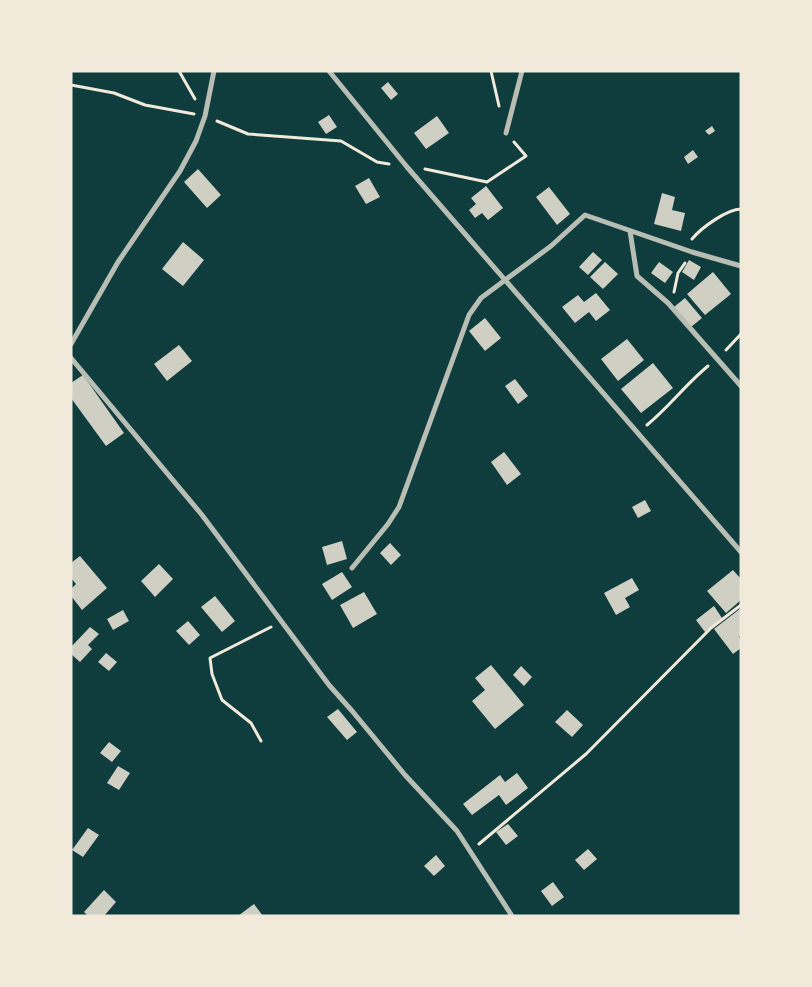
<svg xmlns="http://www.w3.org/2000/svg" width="812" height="987" font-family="Jost,sans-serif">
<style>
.building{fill:#cfcfc3}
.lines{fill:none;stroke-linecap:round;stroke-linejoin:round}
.path{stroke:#f1e9da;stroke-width:3}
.minor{stroke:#b8beb3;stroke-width:5}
</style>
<rect width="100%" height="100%" fill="#0f3d3e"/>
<!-- building -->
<g class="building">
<polygon points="388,82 398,94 391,100 381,88"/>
<polygon points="329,115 337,127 326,134 318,122"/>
<polygon points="437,116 449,133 426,149 414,133"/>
<polygon points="712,126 715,131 709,135 705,131"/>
<polygon points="693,150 698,157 688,164 684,157"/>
<polygon points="198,169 221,195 207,208 184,182"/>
<polygon points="369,178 380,197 366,204 355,186"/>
<polygon points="486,186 503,208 488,220 482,213 475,218 469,210 476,204 471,198"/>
<polygon points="549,187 570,214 557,225 536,197"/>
<polygon points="662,193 675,197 672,210 685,213 681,231 654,224"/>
<polygon points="183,242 204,260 183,286 162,269"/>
<polygon points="593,252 602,260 588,275 579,267"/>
<polygon points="689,260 701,267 694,280 682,272"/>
<polygon points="605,262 618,274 603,289 590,277"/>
<polygon points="659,262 673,272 665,283 651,273"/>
<polygon points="713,272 731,294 705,315 687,294"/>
<polygon points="596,293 610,310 596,321 589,312 575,323 562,307 578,295 584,302"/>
<polygon points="685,298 702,318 691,327 674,307"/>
<polygon points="485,318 501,338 485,351 469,331"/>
<polygon points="627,339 644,360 618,381 601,359"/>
<polygon points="179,345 192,361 167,381 154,364"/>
<polygon points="653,363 673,388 641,413 621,389"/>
<polygon points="83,375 124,433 106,446 71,398 71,383"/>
<polygon points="515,379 528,396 518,404 505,386"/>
<polygon points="504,452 521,474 507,485 491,462"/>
<polygon points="645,500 651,511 638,518 632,507"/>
<polygon points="342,541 347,559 327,565 322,547"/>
<polygon points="390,543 401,555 391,565 380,553"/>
<polygon points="80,556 107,588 82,610 71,596 71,589 76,584 71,578 71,563"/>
<polygon points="159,564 173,579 155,597 141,581"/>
<polygon points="733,570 741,579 741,600 726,613 707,591"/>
<polygon points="342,572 352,587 332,600 322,584"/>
<polygon points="632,578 639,590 625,598 630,607 616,615 604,593"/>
<polygon points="364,592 377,614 353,628 340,605"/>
<polygon points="215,596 235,621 222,632 201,607"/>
<polygon points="714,606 722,618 705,632 696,620"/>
<polygon points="741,608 741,635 739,637 741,640 741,648 733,654 714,629"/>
<polygon points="123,610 129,621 113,630 107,619"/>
<polygon points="188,621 200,635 189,645 176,631"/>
<polygon points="90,627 99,634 88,645 92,649 80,662 71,654 71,647"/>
<polygon points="106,653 117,662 109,671 98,662"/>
<polygon points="491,665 524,705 495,729 472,701 485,690 475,678"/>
<polygon points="521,666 532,677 524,686 513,675"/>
<polygon points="338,709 357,732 347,740 327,717"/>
<polygon points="567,710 583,725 572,737 555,722"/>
<polygon points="109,742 121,751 112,762 100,753"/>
<polygon points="118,766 130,773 119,790 107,783"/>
<polygon points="517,773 528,788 506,805 499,795 472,815 463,804 500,775 505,782"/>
<polygon points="508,824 518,836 506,845 496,832"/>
<polygon points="88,828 99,835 83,857 72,850"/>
<polygon points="588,849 597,859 584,870 575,860"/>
<polygon points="436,855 445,866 434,876 424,866"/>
<polygon points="553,882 564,897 552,906 541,891"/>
<polygon points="104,890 116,902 104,916 88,916 84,912"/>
<polygon points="254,904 263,916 238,916"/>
</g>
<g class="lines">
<!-- path -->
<g class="path">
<polyline points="179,71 195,99"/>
<polyline points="491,71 499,106"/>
<polyline points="71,85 114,93 145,105 194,114"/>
<polyline points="217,121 248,134 341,141 377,162 389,164"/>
<polyline points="425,169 487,182 526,156 514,142"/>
<path d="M692 239C701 228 727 209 741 209"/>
<polyline points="674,292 678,273 685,263"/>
<polyline points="726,350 741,334"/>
<path d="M647 425C669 407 686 384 708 366"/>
<polyline points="261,741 251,723 222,700 212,674 210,658 271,627"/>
<polyline points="479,844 586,754 711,628 741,605"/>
</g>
<!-- minor -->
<g class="minor">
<polyline points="329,71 407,167 741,552"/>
<polyline points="506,133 522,71"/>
<polyline points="630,231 637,276 668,303 741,386"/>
<polyline points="71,344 118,262 180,171 196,141 205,116 214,71"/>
<polyline points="71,358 202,515 329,685 353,712 405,775 457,831 512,916"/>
<polyline points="352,568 388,524 399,507 469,315 481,298 551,246 585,215 692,252 741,266"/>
</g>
</g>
<!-- border -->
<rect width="812" height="987" fill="none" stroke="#f1e9da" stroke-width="145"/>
</svg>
